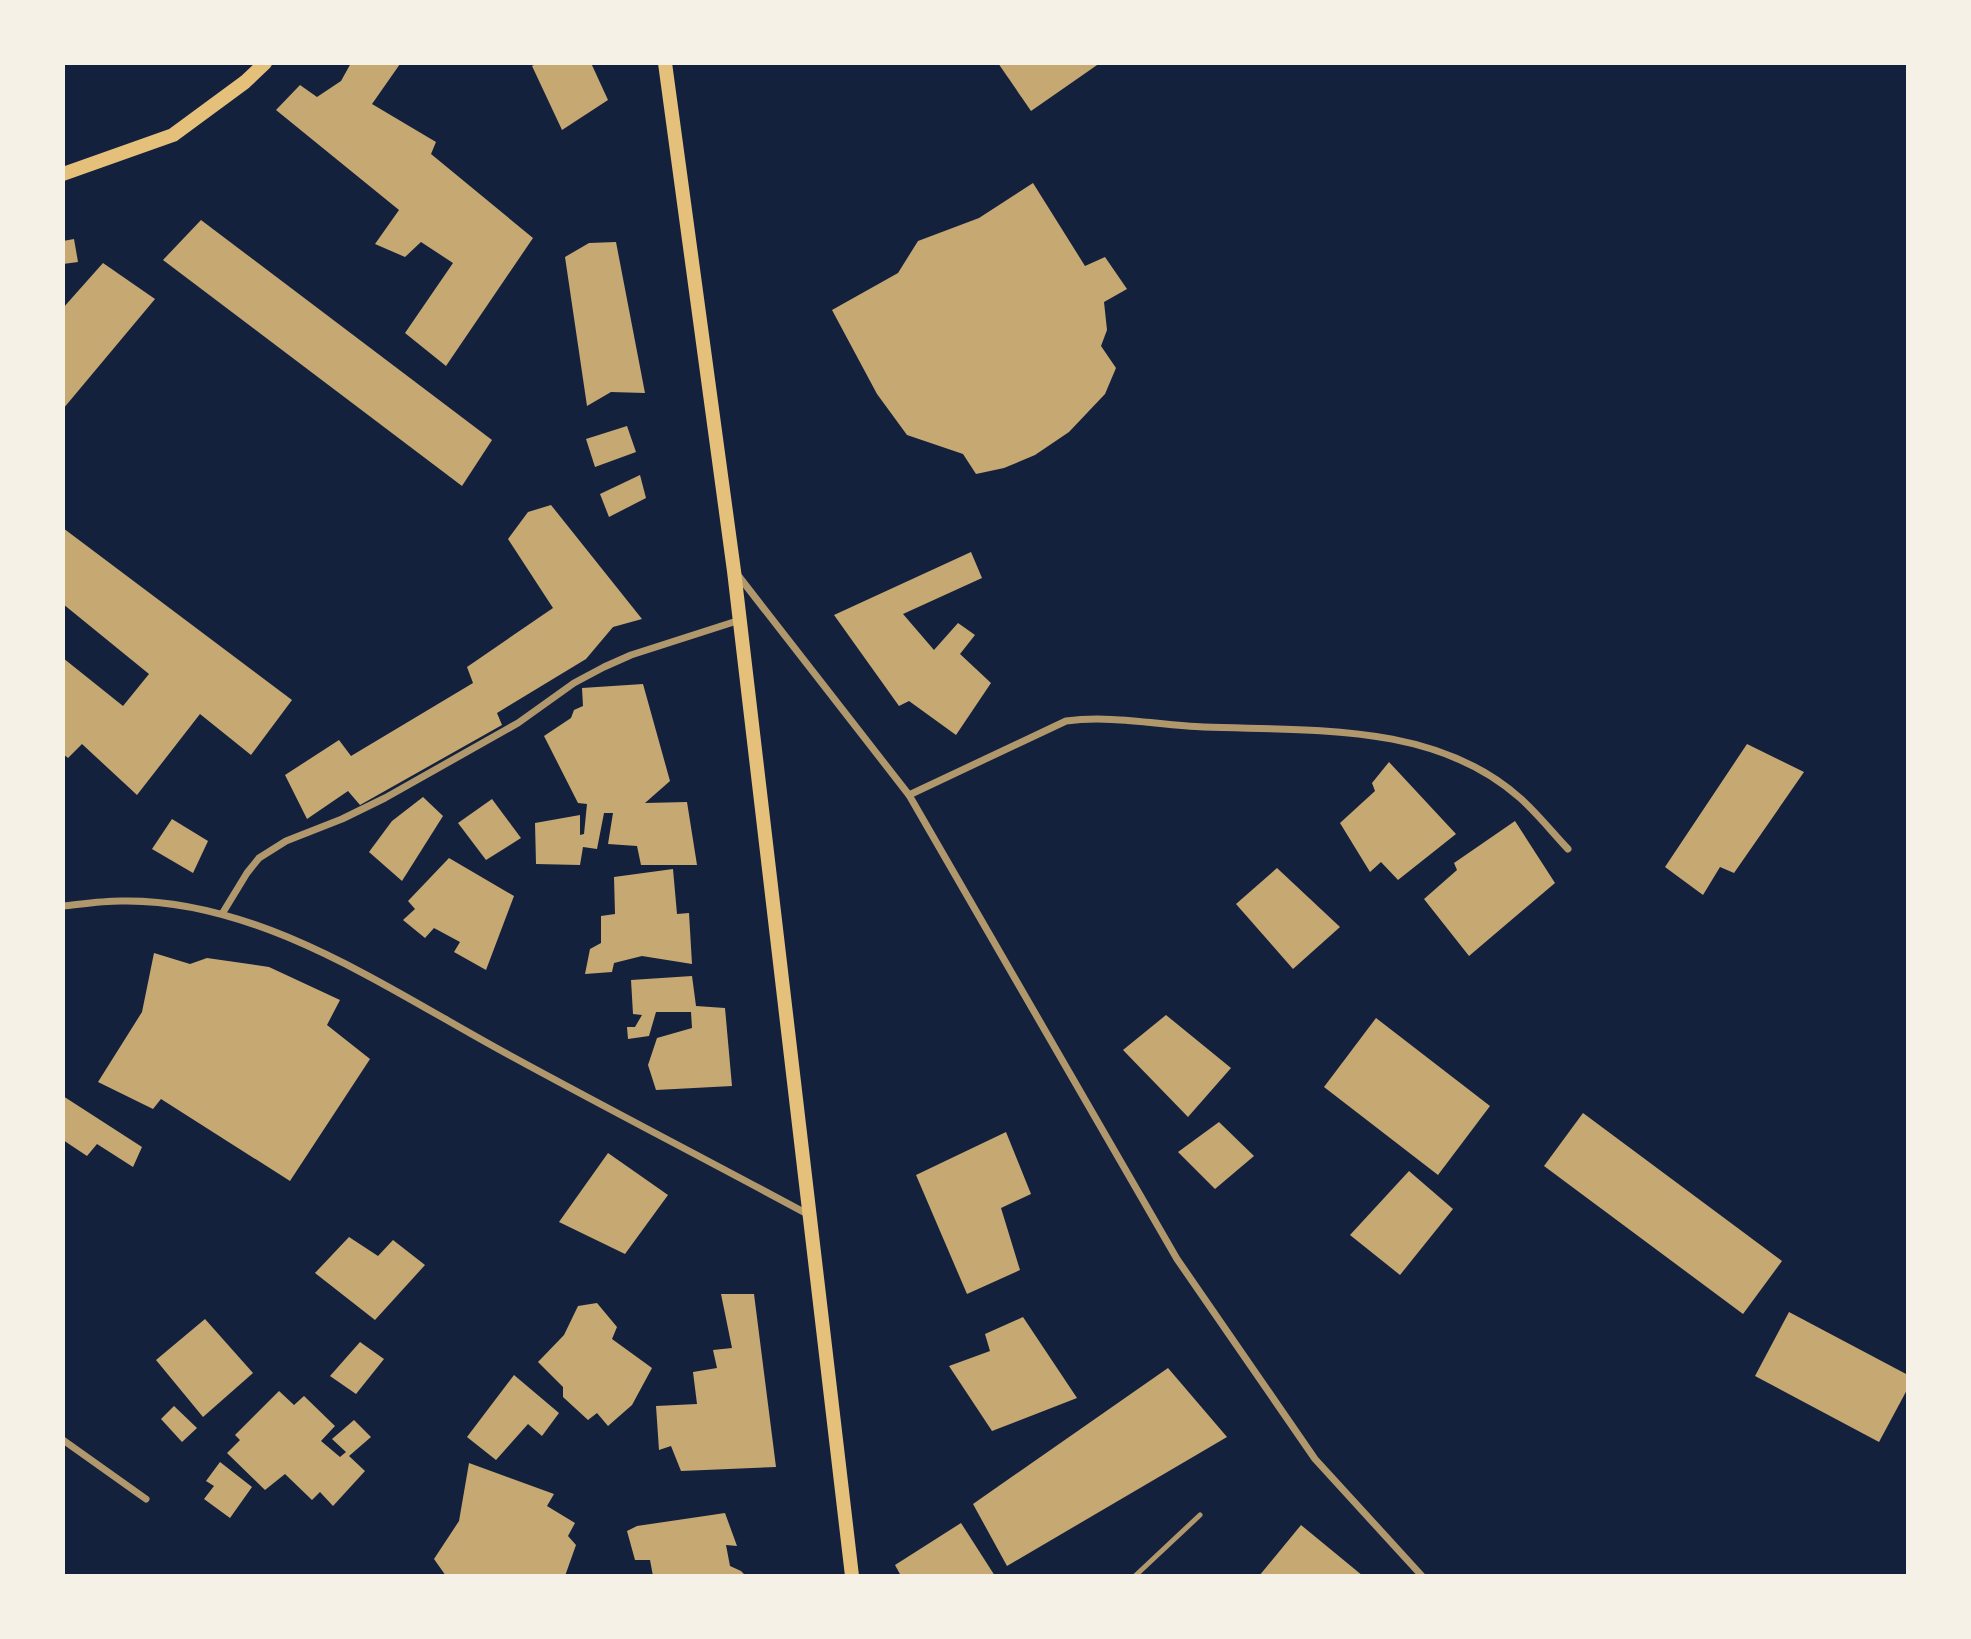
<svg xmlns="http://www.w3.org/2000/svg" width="1971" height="1639" font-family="Helvetica,sans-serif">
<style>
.building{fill:#c6a872}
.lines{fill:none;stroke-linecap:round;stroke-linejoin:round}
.service{stroke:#b1986c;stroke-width:5}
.minor{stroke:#b1986c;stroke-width:7}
.secondary{stroke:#e5c07b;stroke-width:14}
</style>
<rect width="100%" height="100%" fill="#14213d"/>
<!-- building -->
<g class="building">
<polygon points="351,63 400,64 372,104 436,142 431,154 533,238 446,366 405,333 453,263 421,242 405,257 375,244 399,210 276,110 300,85 317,97 341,81"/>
<polygon points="537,63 591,63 608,100 562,130 532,66"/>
<polygon points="998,63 1100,63 1031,111"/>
<polygon points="1033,183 1085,266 1105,257 1127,289 1104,302 1107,330 1101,346 1116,368 1105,394 1069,432 1035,455 1004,468 976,474 963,454 907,435 877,394 832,310 898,273 918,241 979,218"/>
<polygon points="201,220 492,440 462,486 163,260"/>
<polygon points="74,239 78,262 63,264 63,241"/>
<polygon points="616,242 645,393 611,392 587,406 565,257 589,243"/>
<polygon points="103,263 155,299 63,409 63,308"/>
<polygon points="627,426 636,452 595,467 586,439"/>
<polygon points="640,475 646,498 609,517 600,494"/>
<polygon points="551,505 642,619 613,627 586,659 497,713 502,725 360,805 348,791 307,819 285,775 339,740 351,756 473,683 467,667 553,608 508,539 528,512"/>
<polygon points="63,528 292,700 251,755 200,714 137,795 82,744 68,758 63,754 63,658 123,706 149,674 63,604"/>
<polygon points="971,552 982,578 903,614 934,650 958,623 975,635 960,654 991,683 956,735 909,701 899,706 834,615"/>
<polygon points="643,684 670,781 645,803 687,802 697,865 641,865 637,846 608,844 613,813 604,813 597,849 583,847 580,865 536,864 535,823 580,815 580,835 584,834 587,804 578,803 544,736 571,718 574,710 583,706 582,688"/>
<polygon points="1747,744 1804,772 1734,873 1720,867 1703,895 1665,867"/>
<polygon points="1389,762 1456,834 1398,880 1381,862 1370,872 1340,823 1375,791 1372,783"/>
<polygon points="423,797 443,816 402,881 369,852 392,821"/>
<polygon points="492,799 521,838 486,860 458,823"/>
<polygon points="172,819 208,841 193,873 152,849"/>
<polygon points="1515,821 1555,883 1469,956 1424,899 1457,870 1454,863"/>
<polygon points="449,858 514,896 486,970 454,952 460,942 434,928 425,938 403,920 415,909 408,901"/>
<polygon points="1277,868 1340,927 1293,969 1236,904"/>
<polygon points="673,869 677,914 689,913 692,964 642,956 614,963 612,972 585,974 590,949 601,943 601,916 615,914 614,877"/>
<polygon points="154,953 190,964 207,958 269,967 340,1000 327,1025 370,1059 290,1181 161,1099 153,1109 98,1082 142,1012"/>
<polygon points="692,976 696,1006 725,1008 732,1086 656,1090 648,1065 657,1038 692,1028 691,1012 656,1012 649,1036 628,1039 627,1027 635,1027 642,1015 633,1014 631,980"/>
<polygon points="1166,1015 1231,1068 1188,1117 1123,1050"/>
<polygon points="1376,1018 1490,1106 1438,1175 1324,1087"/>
<polygon points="63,1096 142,1147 133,1167 97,1144 87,1156 63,1140"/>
<polygon points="1583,1113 1782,1261 1743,1314 1544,1166"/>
<polygon points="1219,1122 1254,1156 1215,1189 1178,1152"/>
<polygon points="1006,1132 1031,1194 1001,1208 1020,1270 967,1294 916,1175"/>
<polygon points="608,1153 668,1195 625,1254 559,1222"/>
<polygon points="1409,1171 1453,1209 1400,1275 1350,1235"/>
<polygon points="349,1237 378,1256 393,1240 425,1265 375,1320 315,1273"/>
<polygon points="721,1294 754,1294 776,1467 681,1471 671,1446 659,1450 656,1406 697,1404 693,1372 717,1368 713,1350 732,1348"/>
<polygon points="597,1303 617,1327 612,1339 652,1368 632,1405 608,1426 597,1413 588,1420 563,1397 563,1387 538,1362 564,1335 578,1306"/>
<polygon points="1789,1312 1908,1375 1908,1388 1879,1442 1755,1376"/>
<polygon points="1023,1317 1077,1398 992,1431 949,1366 990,1351 985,1334"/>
<polygon points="205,1319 253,1373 203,1417 156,1360"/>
<polygon points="360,1342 384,1359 356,1394 330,1376"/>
<polygon points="1168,1368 1227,1437 1007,1566 973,1504"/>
<polygon points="514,1375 559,1413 542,1436 528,1424 496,1460 467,1437"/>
<polygon points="279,1391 294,1405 304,1396 335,1426 321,1441 340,1457 346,1452 332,1439 354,1420 371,1437 349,1456 365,1471 333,1506 320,1492 312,1500 285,1474 265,1490 227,1453 240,1440 235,1435"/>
<polygon points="174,1406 197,1428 182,1442 161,1419"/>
<polygon points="220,1462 252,1487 230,1518 204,1499 214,1486 206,1481"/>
<polygon points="469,1463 554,1494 547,1506 575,1523 568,1536 576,1545 565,1576 446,1576 434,1559 459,1521"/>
<polygon points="725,1513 737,1546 726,1545 730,1566 741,1571 746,1576 653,1576 650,1560 635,1560 627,1531 637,1526"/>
<polygon points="961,1523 995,1576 901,1576 895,1565"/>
<polygon points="1301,1525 1363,1576 1259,1576"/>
</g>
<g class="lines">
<!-- service -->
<polyline class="service" points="1135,1576 1200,1515"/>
<!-- minor -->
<g class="minor">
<polyline points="737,574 909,795 1177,1259 1315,1459 1422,1576"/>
<path d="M909 795 1066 721C1111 715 1158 725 1204 727 1311 731 1435 722 1520 798 1537 813 1552 832 1568 849"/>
<path d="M63 906C82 904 102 901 121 901 261 898 392 992 511 1056 610 1110 711 1162 811 1216"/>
<polyline points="222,914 247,873 259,858 286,841 342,819 385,798 518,723 574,683 604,667 631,655 740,620"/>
<polyline points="63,1440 146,1499"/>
</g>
<!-- secondary -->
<g class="secondary">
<polyline points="665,63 734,571 852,1576"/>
<polyline points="63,174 173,135 245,82 265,63"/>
</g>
</g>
<!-- border -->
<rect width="1971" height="1639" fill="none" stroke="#f6f1e7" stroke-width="130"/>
</svg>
